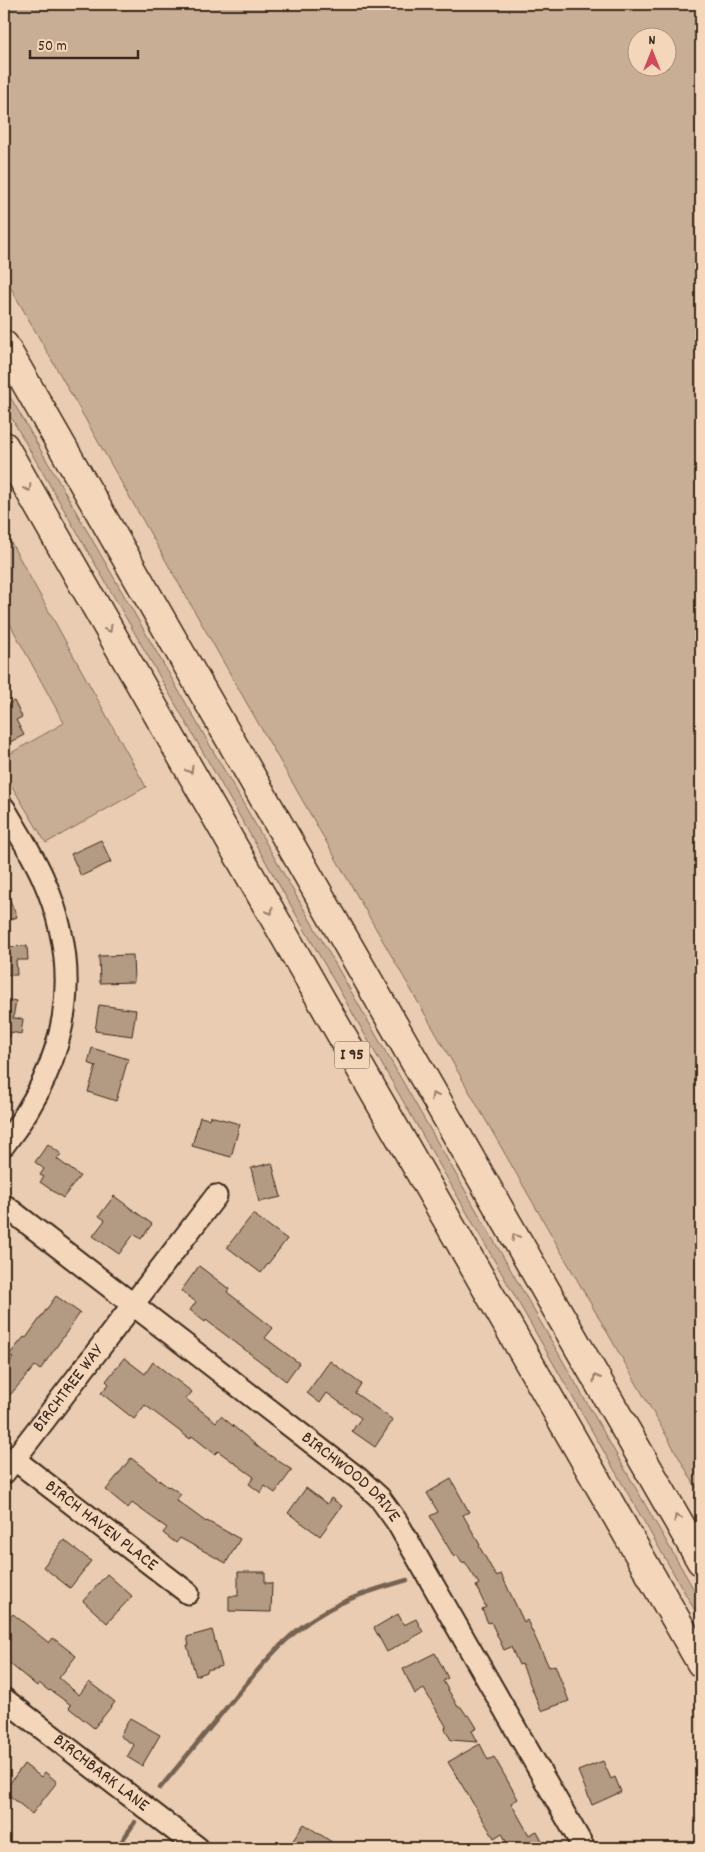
<svg xmlns="http://www.w3.org/2000/svg" width="705" height="1852" font-family="Dekko,sans-serif">
<style>
.green{fill:#c9ae96;stroke:#826c5a;fill-rule:evenodd}
.lines{fill:none;stroke-linecap:round;stroke-linejoin:round}
.stream{stroke:#766251;stroke-width:4.5}
.building{fill:#b39a83;stroke:#3b2a1e}
.minor-casing{stroke:#3b2a1e;stroke-width:25}
.highway-casing{stroke:#3b2a1e;stroke-width:31}
.minor{stroke:#f4d7ba;stroke-width:21}
.highway{stroke:#f4d7ba;stroke-width:28}
.oneway{stroke:#98806c}
.labels{text-anchor:middle;dominant-baseline:central;stroke-width:5;stroke-linejoin:round;paint-order:stroke}
.shield{fill:#f4d7ba;stroke:#725e4d;stroke-width:1}
.shield-label{font-size:16px;font-weight:bold;fill:#3b2a1e}
.street-label{font-size:18px;fill:#3b2a1e;stroke:#f4d7ba}
</style>
<rect width="100%" height="100%" fill="#e9ccb1"/>
<filter id="ink" filterUnits="userSpaceOnUse"><feTurbulence type="fractalNoise" baseFrequency=".02" numOctaves="2"/><feDisplacementMap in="SourceGraphic" scale="10" xChannelSelector="R" yChannelSelector="G"/><feConvolveMatrix kernelMatrix="1 2 1 2 8 2 1 2 1" color-interpolation-filters="sRGB"/></filter>
<g filter="url(#ink)">
<!-- green -->
<g class="green">
<path d="M4 4H701V1496L245 700 4 276ZM638 38H668V68H638Z"/>
<polygon points="4,386 701,1602 701,1621 4,405"/>
<polygon points="4,530 146,787 46,843 4,773 4,757 64,723 4,613"/>
</g>
<g class="lines">
<!-- stream -->
<g class="stream">
<path d="M160 1788C185 1758 210 1728 235 1697 260 1668 285 1635 319 1615 346 1598 376 1589 407 1580"/>
<polyline points="117,1848 135,1822"/>
</g>
</g>
<!-- building -->
<g class="building">
<polygon points="14,701 22,717 16,720 24,735 4,745 4,706"/>
<polygon points="101,840 111,862 81,876 71,854"/>
<polygon points="4,886 17,917 4,922"/>
<polygon points="27,946 28,960 16,960 17,975 4,975 4,947"/>
<polygon points="133,955 134,982 100,983 99,956"/>
<polygon points="4,999 16,1001 13,1018 23,1019 21,1034 11,1032 10,1037 4,1037"/>
<polygon points="99,1005 136,1010 132,1036 95,1031"/>
<polygon points="92,1048 128,1059 116,1101 88,1092 96,1066 88,1063"/>
<polygon points="210,1116 240,1124 231,1157 192,1146 200,1117 209,1119"/>
<polygon points="48,1144 61,1154 57,1159 80,1176 63,1198 40,1182 44,1177 40,1175 44,1169 35,1162"/>
<polygon points="272,1163 281,1197 259,1202 251,1168"/>
<polygon points="114,1196 152,1224 141,1239 134,1234 119,1254 93,1236 105,1220 99,1216"/>
<polygon points="253,1214 287,1239 261,1273 227,1247"/>
<polygon points="199,1266 229,1289 227,1292 273,1328 265,1338 299,1363 286,1381 206,1320 205,1322 190,1310 196,1302 181,1291"/>
<polygon points="56,1296 80,1313 40,1370 35,1366 4,1402 4,1369 13,1358 9,1355 24,1337 26,1338"/>
<polygon points="124,1358 145,1374 153,1362 192,1392 186,1399 216,1422 221,1416 262,1450 292,1470 275,1493 265,1486 261,1493 249,1484 254,1477 218,1451 215,1454 192,1436 190,1439 145,1405 134,1419 101,1393 109,1384 106,1381"/>
<polygon points="330,1361 361,1384 355,1393 393,1420 375,1447 352,1431 361,1418 327,1393 320,1403 307,1393"/>
<polygon points="131,1458 168,1487 169,1486 181,1494 176,1500 206,1522 207,1521 240,1539 226,1563 180,1538 176,1543 163,1533 167,1528 132,1503 128,1508 106,1490"/>
<polygon points="451,1479 469,1512 463,1515 480,1545 479,1546 496,1576 501,1574 524,1622 527,1620 549,1667 555,1665 569,1701 541,1711 522,1664 519,1665 511,1647 504,1650 491,1622 488,1623 482,1609 486,1607 476,1586 479,1584 465,1562 462,1563 457,1555 454,1557 430,1516 438,1512 427,1493"/>
<polygon points="306,1488 327,1504 331,1498 342,1506 320,1536 288,1513"/>
<polygon points="64,1540 91,1561 70,1588 43,1567"/>
<polygon points="238,1572 265,1572 265,1583 272,1583 271,1612 229,1611 229,1596 238,1596"/>
<polygon points="107,1574 132,1596 107,1623 83,1601"/>
<polygon points="13,1614 49,1643 53,1638 76,1656 59,1678 79,1695 89,1682 115,1702 94,1728 69,1708 71,1705 50,1690 49,1691 39,1683 37,1686 4,1659 4,1626"/>
<polygon points="398,1614 404,1625 416,1619 423,1632 387,1652 374,1628"/>
<polygon points="212,1630 222,1666 207,1670 207,1672 196,1676 187,1645 189,1645 187,1637"/>
<polygon points="435,1653 448,1678 443,1681 458,1707 461,1707 467,1716 469,1715 477,1728 472,1731 478,1742 451,1740 445,1729 446,1726 424,1689 415,1694 403,1669"/>
<polygon points="130,1718 160,1735 142,1766 127,1757 134,1745 120,1736"/>
<polygon points="480,1744 488,1760 494,1757 518,1799 511,1803 529,1835 537,1831 544,1845 537,1848 509,1848 502,1833 494,1838 448,1762"/>
<polygon points="603,1761 611,1779 615,1777 621,1792 592,1805 578,1771"/>
<polygon points="24,1764 41,1777 45,1772 57,1782 32,1814 4,1791"/>
<polygon points="304,1824 341,1848 288,1848"/>
</g>
<g class="lines">
<defs>
<g id="minor">
<path d="M4 808C17 831 32 853 43 878 86 975 67 1063 4 1145"/>
<path id="s1" d="M4 1205 359 1479 379 1497 397 1522 584 1848"/>
<path id="s2" d="M14 1459 188 1593"/>
<path id="s3" d="M4 1473 216 1196"/>
<path id="s4" d="M4 1699 198 1848"/>
</g>
<g id="highway">
<polyline points="4,345 701,1561"/>
<polyline points="4,446 701,1663"/>
</g>
</defs>
<!-- minor casing -->
<use href="#minor" class="minor-casing"/>
<!-- highway casing -->
<use href="#highway" class="highway-casing"/>
<!-- minor -->
<use href="#minor" class="minor"/>
<!-- highway -->
<use href="#highway" class="highway"/>
</g>
<!-- one-way arrows -->
<defs><path id="oneway-chevron" d="M-2-3.5L2.5 0L-2 3.5" fill="none" stroke-width="1.6" stroke-linecap="round" stroke-linejoin="round" transform="scale(1.25)"/></defs>
<g class="oneway">
<use href="#oneway-chevron" transform="translate(28 488) rotate(60)"/>
<use href="#oneway-chevron" transform="translate(109 629) rotate(60)"/>
<use href="#oneway-chevron" transform="translate(190 770) rotate(60)"/>
<use href="#oneway-chevron" transform="translate(270 911) rotate(60)"/>
<use href="#oneway-chevron" transform="translate(434 1096) rotate(-120)"/>
<use href="#oneway-chevron" transform="translate(515 1237) rotate(-120)"/>
<use href="#oneway-chevron" transform="translate(596 1378) rotate(-120)"/>
<use href="#oneway-chevron" transform="translate(677 1518) rotate(-120)"/>
</g>
</g>
<g class="labels">
<!-- shield labels -->
<rect class="shield" x="334.5" y="1041.5" width="35" height="27" rx="4"/>
<g class="shield-label">
<text x="352" y="1055">I 95</text>
</g>
<!-- street labels -->
<g class="street-label">
<text stroke="none"><textPath href="#s3" startOffset="106">BIRCHTREE WAY</textPath></text>
<text stroke="none"><textPath href="#s1" startOffset="441">BIRCHWOOD DRIVE</textPath></text>
<text stroke="none"><textPath href="#s2" startOffset="110">BIRCH HAVEN PLACE</textPath></text>
<text stroke="none"><textPath href="#s4" startOffset="122">BIRCHBARK LANE</textPath></text>
</g>
</g>
<!-- margin -->
<rect width="705" height="1852" fill="none" stroke="#f4d7ba" stroke-width="20"/>
<rect x="10" y="10" width="685" height="1832" fill="none" stroke="#3b2a1e" stroke-width="2" filter="url(#ink)"/>
<!-- north arrow -->
<g transform="translate(652 52)"><circle r="24" fill="#f4d7ba" stroke="#aa927c"/>
<path d="M0-4L9 19L0 12L-9 19Z" fill="#d1495b"/>
<text y="-8" font-size="14" font-weight="bold" text-anchor="middle" fill="#3b2a1e">N</text>
</g>
<!-- scale -->
<path d="M30 50v8h108v-8" fill="none" stroke="#3b2a1e" stroke-width="2.5"/>
<text x="38" y="50" font-size="15" fill="#3b2a1e" stroke="#f4d7ba" stroke-width="4" paint-order="stroke">50 m</text>
</svg>
